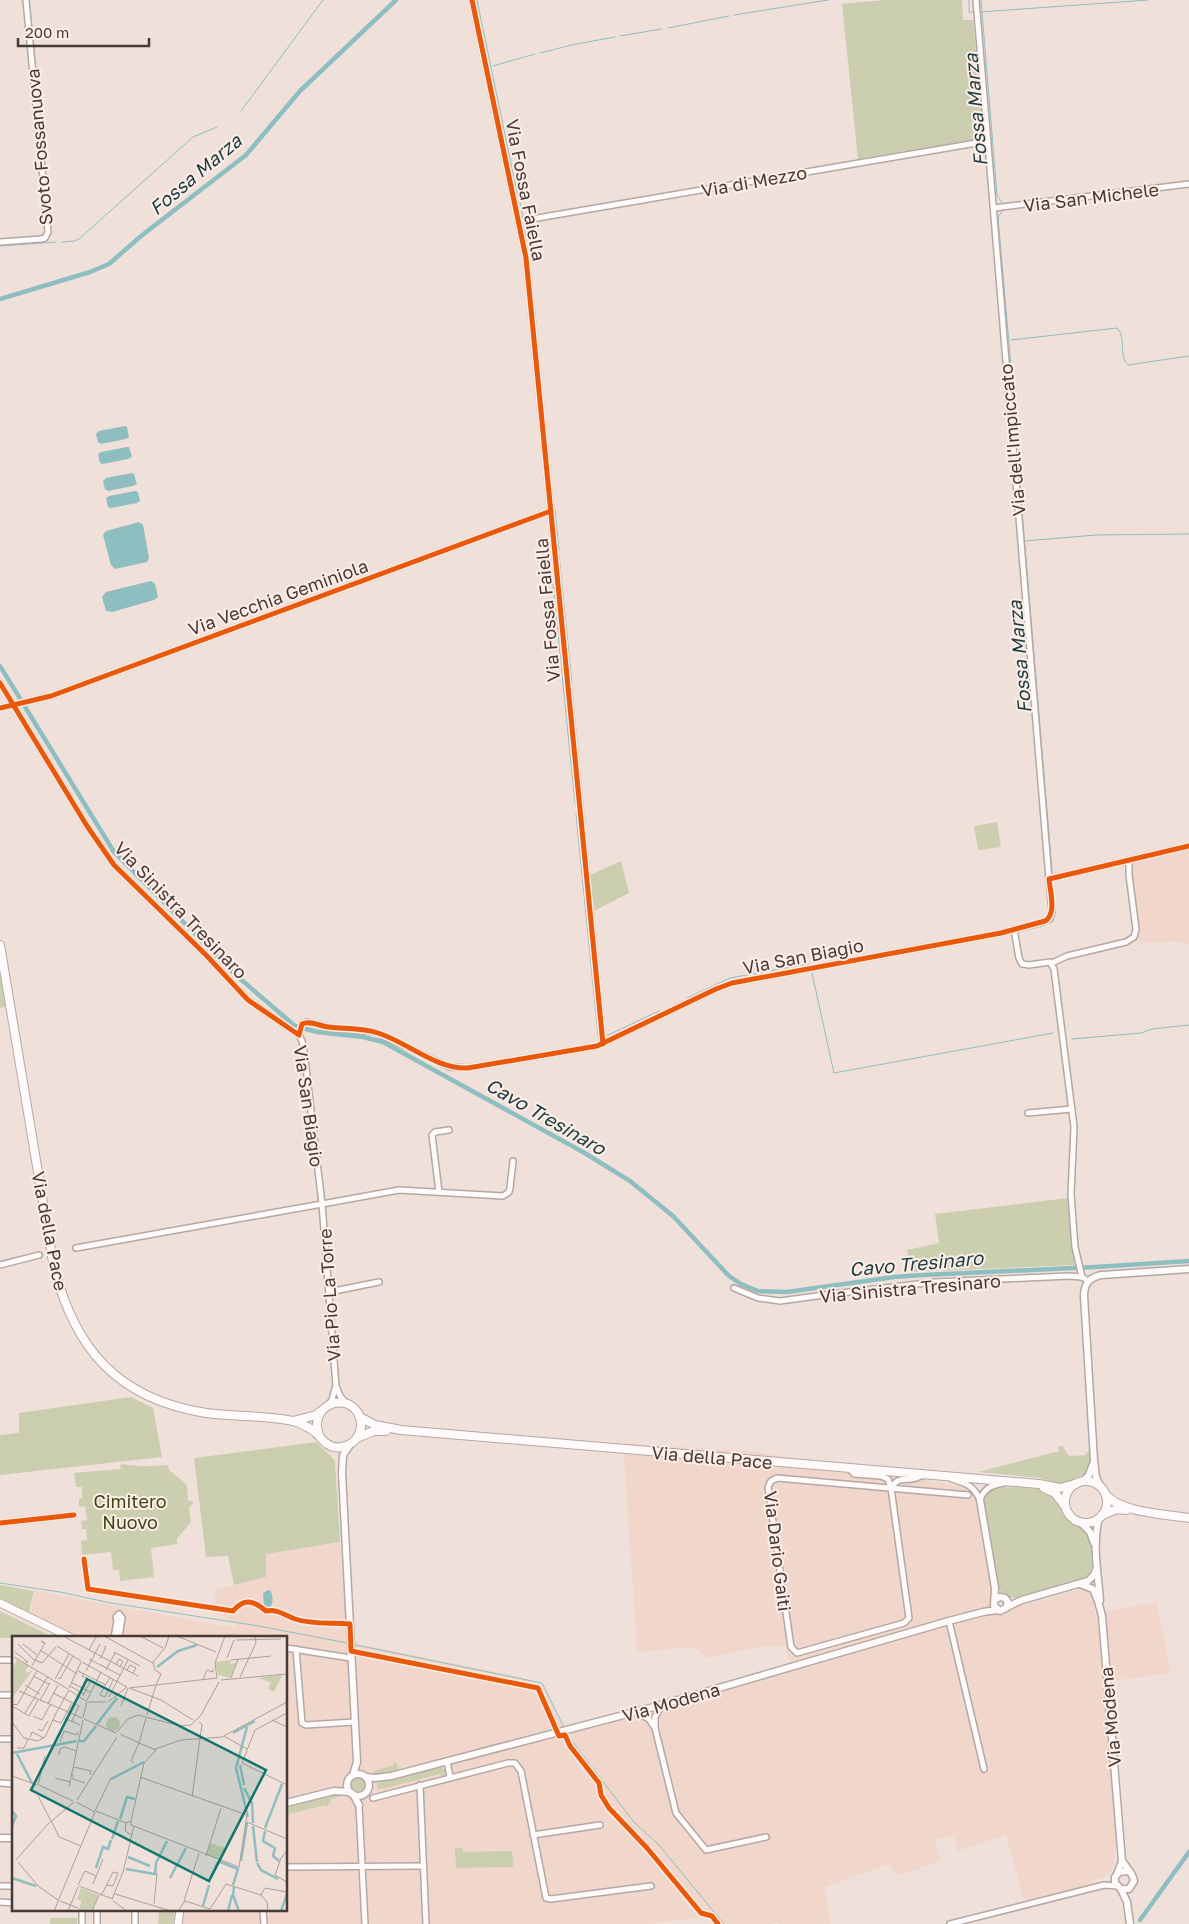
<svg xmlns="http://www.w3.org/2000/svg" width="1189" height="1924" font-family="'Golos Text',sans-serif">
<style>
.built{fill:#f1d7cb}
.green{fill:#cbcfb0}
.forest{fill:#caceaf}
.water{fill:#8fbec0}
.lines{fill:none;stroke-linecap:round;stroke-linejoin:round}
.stream{stroke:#8fbec0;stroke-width:1}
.canal{stroke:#8fbec0;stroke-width:4.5}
.minor-casing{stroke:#b4a8a4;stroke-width:8}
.tertiary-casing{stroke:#b4a8a4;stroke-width:9}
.secondary-casing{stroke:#b4a8a4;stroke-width:9}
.primary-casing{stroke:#b4a8a4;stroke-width:10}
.minor{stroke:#fdfaf9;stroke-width:5}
.tertiary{stroke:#fdfaf9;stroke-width:6}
.secondary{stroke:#fdfaf9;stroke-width:7}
.primary{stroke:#fdfaf9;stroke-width:8}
.cycleway-casing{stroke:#feede6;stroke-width:8}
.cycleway{stroke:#e8590c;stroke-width:5}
.labels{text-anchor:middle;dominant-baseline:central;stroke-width:4;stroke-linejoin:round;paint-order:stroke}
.street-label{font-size:18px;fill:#453a35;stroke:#feede6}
.park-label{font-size:18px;fill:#374910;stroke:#feede6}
.water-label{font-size:19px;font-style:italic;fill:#1a3e41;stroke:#feede6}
.inset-river{fill:none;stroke:#8fbec0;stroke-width:2.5}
.inset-road{fill:none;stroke:#ac9e98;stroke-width:1}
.view{fill:#0f766e;fill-opacity:0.15;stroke:#0f766e;stroke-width:2.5}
.inset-edge{fill:none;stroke:#453a35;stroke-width:2.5}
</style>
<rect width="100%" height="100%" fill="#f0e0da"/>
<!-- built -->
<g class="built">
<polygon points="1189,849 1189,944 1177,941 1139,943 1131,870 1133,863"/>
<polygon points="623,1443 757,1452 966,1487 974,1492 978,1502 999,1616 1006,1614 1012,1608 1085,1588 1092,1594 1095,1613 1157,1602 1171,1673 1110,1681 1123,1847 1115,1848 1115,1860 1111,1870 1104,1877 1093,1881 1096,1890 1026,1909 1006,1835 958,1851 953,1836 934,1839 941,1861 896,1876 889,1864 825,1887 830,1924 779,1924 778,1922 770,1924 722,1924 714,1915 652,1924 179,1924 181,1910 286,1910 286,1638 78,1638 30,1614 35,1591 236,1628 235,1622 215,1613 215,1590 266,1577 266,1554 340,1542 350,1642 520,1677 542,1685 566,1733 789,1667 786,1646 758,1647 707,1658 693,1647 637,1652"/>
</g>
<!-- green -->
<g class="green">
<polygon points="997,822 1001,847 978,850 974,826"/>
<polygon points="1068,1198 1075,1265 911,1272 907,1250 939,1243 935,1214"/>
<polygon points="1063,1446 1067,1454 1070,1456 1085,1455 1088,1451 1091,1452 1091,1458 1086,1473 1071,1481 1058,1484 1040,1478 978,1472 1059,1451 1058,1447"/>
<path d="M124 1464C136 1467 154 1466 168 1465L169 1470 187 1485 188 1500 194 1502 189 1508 191 1522 177 1539V1544L151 1548 154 1577 120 1581 119 1570H113L111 1552 82 1555 81 1541 87 1540 86 1529H82L81 1521 87 1520 85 1506 79 1507V1499L82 1498V1487H76L74 1473 121 1469 120 1465Z"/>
<path d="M993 1488C1007 1487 1034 1486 1047 1492 1058 1498 1058 1507 1065 1516 1070 1524 1080 1525 1087 1532 1096 1544 1096 1569 1085 1579L1019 1598C1007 1599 1000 1593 996 1583L982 1499 985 1492Z"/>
<polygon points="0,1585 34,1591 29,1612 0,1598"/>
<polygon points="0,1611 55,1638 0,1638"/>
<polygon points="393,1762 397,1764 398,1770 375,1776 374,1771 394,1765"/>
<polygon points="438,1767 442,1768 445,1770 444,1776 441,1777 440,1774 378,1790 377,1783"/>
<circle cx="358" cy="1784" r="7"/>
<polygon points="340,1792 341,1796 330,1799 331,1801 327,1807 325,1805 289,1814 290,1817 286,1817 286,1807"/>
<polygon points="455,1848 462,1848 463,1852 512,1851 514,1867 456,1868"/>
<polygon points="159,1910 175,1910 173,1924 158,1924"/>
<rect x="50" y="1918" width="27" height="6"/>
</g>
<!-- forest -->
<g class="forest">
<polygon points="884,0 962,0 963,20 973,20 984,138 858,159 842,4"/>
<polygon points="621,861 629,893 594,911 590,875"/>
<polygon points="0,959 10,1006 0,1008"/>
<polygon points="131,1397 153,1408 162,1457 0,1475 0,1435 19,1433 19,1413"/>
<path d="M317 1442C323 1450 329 1453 335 1461L340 1542 266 1554V1577L234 1585 228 1556 206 1557 194 1458Z"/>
</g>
<!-- water -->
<g class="water">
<polygon points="125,426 127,427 129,437 126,439 101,444 98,442 96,434 99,431"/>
<polygon points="127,447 129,447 132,457 128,459 103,464 100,463 98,454 101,452"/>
<polygon points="132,473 134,474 137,484 133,486 108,491 105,489 103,481 106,478"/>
<polygon points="135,491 138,492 140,501 137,503 111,508 108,507 106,498 109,496"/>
<polygon points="139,522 143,525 149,558 147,562 115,569 111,565 103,535 106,531"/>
<polygon points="151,581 155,584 158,597 154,600 112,612 106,611 102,597 106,592"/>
<path d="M268 1590H270C273 1595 274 1603 270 1607H264L263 1593Z"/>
</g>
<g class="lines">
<!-- stream -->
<g class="stream">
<polyline points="477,0 518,197"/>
<polyline points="969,0 969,12 974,12"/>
<polyline points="981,0 982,10"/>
<polyline points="980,12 1148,0"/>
<polyline points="982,12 997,195 1003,204"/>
<polyline points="734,15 828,0"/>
<polyline points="668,28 729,16"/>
<polyline points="620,36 661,29"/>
<polyline points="541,53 571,45 615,37"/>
<polyline points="493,66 535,54"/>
<polyline points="241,111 323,0"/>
<polyline points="520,202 523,217"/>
<polyline points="1003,210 998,217 1012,378 1015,429"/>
<polyline points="524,223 536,321"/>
<polyline points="62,242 74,241 79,239 193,137 217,127"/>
<polyline points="0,246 56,242"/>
<path d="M1011 340 1117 328C1127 337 1118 356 1128 365L1189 356"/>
<polyline points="1016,440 1052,871"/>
<polyline points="555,509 559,550"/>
<polyline points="1025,541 1096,535 1189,534"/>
<polyline points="559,555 572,684"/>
<polyline points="552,575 575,803"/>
<polyline points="572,689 605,1034"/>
<polyline points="576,814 598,1035"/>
<polyline points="812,973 834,1073 1053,1033"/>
<polyline points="687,998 730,978 808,964"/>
<polyline points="608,1035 659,1011"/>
<polyline points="1072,1039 1141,1033 1152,1029 1189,1025"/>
<polyline points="0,1583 60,1592 111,1603 259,1626 347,1643"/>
<polyline points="356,1645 542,1683 564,1727"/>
<polyline points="569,1737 633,1821 659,1845 724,1924"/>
</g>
<!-- canal -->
<g class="canal">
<polyline points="0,299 90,272 109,264 141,236 246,155 300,91 396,0"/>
<polyline points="0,666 114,852 237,976 295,1026 317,1032 363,1037 383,1042 583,1152 630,1181 673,1216 729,1276 741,1284 758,1291 787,1292 894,1277 923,1275 1095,1267 1189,1261"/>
<polyline points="1140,1920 1189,1852"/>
</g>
<defs>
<g id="minor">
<polyline points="472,0 526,258 603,1044"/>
<polyline points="994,208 1189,184"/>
<polyline points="520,221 988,141"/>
<polyline points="0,242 41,239 45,238 48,232 26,0"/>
<polyline points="0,683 87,826 114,865 206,955 248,1000 299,1035 302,1041 304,1051 322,1204 76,1248"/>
<polyline points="0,708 51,696 551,511"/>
<polyline points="1049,879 1189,846"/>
<polyline points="1014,929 1019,958 1022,964 1029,965 1050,962 1054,969 1074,1127 1071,1194 1075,1247 1082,1277"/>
<polyline points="1052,963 1067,956 1126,942 1134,937 1136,929 1129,875 1129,860"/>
<polyline points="299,1035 302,1024 307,1022 327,1027 375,1032 449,1067 468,1068 597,1046 716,989 732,983 1001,933 1040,923 1050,919 1052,912 1049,879 976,0"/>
<polyline points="1028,1113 1072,1109"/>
<polyline points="439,1192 432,1135 435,1132 449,1130"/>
<polyline points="0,1265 39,1255"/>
<polyline points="734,1288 758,1298 780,1301 824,1295 935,1282 1069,1276 1082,1277 1088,1281"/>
<polyline points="329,1292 379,1282"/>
<polyline points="346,1403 340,1396 336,1386 322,1204 399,1190 503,1196 509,1192 510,1188 513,1161"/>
<polyline points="328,1405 332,1400 335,1388"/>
<path d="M849 1468 854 1474 881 1476 888 1479 891 1488C897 1478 902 1480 912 1479 916 1479 920 1476 924 1475"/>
<path d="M952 1479C966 1483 974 1486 980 1500 984 1488 992 1485 1004 1483"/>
<polyline points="891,1488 909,1618 904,1623 797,1653 791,1647 768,1487 771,1481 777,1478 968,1495"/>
<polyline points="0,1523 74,1515"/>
<polyline points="949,1621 984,1769"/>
<polyline points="114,1638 117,1621 116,1617 119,1614 122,1618 119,1638"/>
<polyline points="286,1648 351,1658"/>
<polyline points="296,1649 302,1723 306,1725 354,1722"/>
<polyline points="0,1660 14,1660"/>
<polyline points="0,1695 14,1695"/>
<polyline points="663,1704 655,1717 655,1728 676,1813 706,1850 766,1837"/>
<polyline points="637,1712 649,1719 655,1728"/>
<polyline points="0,1739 14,1739"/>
<polyline points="447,1761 450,1777"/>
<polyline points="0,1783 14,1784"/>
<polyline points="420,1785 426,1924"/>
<polyline points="373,1798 508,1763 515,1763 521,1771 546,1898 551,1899 651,1886"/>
<polyline points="359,1805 365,1924"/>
<polyline points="533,1835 600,1825"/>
<polyline points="286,1867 423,1866"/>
<polyline points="0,1886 14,1886"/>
<polyline points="0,1902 14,1903"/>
<polyline points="263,1910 264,1924"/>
<polyline points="82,1924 82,1910"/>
<polyline points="97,1924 97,1910"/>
<polyline points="135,1924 135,1910"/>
<polyline points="950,1924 1104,1885 1117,1886"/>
</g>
<g id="tertiary">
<polyline points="350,1445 343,1455 342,1473 357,1762 353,1775"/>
<polyline points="1083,1481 1089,1475 1093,1464"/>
<path d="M1100 1486 1096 1477 1094 1460 1084 1296C1084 1283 1090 1277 1102 1275L1189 1269"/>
<polyline points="980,1500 995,1588 994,1606 1000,1611 1006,1608 1008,1602 1005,1598 1000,1597 996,1599"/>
<path d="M1099 1518C1092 1544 1098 1574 1100 1600"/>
<polyline points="1080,1522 1090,1532 1094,1543"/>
<polyline points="1080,1584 1093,1589 1098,1601 1102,1616 1122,1861 1117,1874"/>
<polyline points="1007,1607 1022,1600 1088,1581 1094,1575 1097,1568"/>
<circle cx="358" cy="1785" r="11"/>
<polyline points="366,1777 375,1778 391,1776 650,1708 949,1621 983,1612 998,1610"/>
<polyline points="353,1794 359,1805"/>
<polyline points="286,1803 334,1791 350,1792"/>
<polyline points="0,1838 14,1838"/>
<path d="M1122 1861C1126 1867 1133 1873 1134 1881L1129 1889H1121L1115 1883V1877L1119 1872 1128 1871"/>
<polyline points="1121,1889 1127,1902 1130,1924"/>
</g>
<g id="secondary">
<polyline points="0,1603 72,1638"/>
<polyline points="178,1924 180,1910"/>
</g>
<g id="primary">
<path d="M0 945 53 1262C73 1348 117 1399 206 1413 235 1417 265 1415 293 1421 301 1423 313 1429 319 1436 322 1439 323 1441 327 1444 339 1452 356 1445 360 1431 362 1426 361 1419 358 1413 343 1390 308 1408 319 1435"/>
<polyline points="360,1417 375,1425 401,1430 1039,1484 1060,1488 1075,1484"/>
<polyline points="293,1421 316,1415 320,1412"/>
<polyline points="357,1438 374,1431 386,1431"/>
<circle cx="1086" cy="1502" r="21"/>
<polyline points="1044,1488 1055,1493 1065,1506"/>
<path d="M1106 1495C1122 1513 1165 1514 1189 1518"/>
<polyline points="1102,1515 1117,1509 1126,1510"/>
</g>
</defs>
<!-- minor casing -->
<use href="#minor" class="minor-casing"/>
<!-- tertiary casing -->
<use href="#tertiary" class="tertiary-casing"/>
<!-- secondary casing -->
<use href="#secondary" class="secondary-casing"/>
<!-- primary casing -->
<use href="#primary" class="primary-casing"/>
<!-- minor -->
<use href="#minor" class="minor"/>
<!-- tertiary -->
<use href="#tertiary" class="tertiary"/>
<!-- secondary -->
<use href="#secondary" class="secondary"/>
<!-- primary -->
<use href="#primary" class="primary"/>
<defs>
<g id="cycleway">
<polyline points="472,0 526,258 603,1044"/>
<path d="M0 683 87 826 114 865 206 955 248 1000 299 1035 302 1024C309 1020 320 1026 328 1027 345 1029 363 1028 378 1033 407 1042 437 1070 468 1068L597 1046 716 989 732 983 1001 933 1045 921C1057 914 1050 891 1049 879L1189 846"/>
<polyline points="0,708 51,696 551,511"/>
<polyline points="0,1523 74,1515"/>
<path d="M84 1559 88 1589 233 1611C244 1598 253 1600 266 1611 277 1609 285 1615 295 1619 313 1625 332 1622 350 1624L351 1651 538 1688 559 1736 565 1735 570 1746 599 1783 601 1795 609 1808 647 1848 701 1913 712 1916 718 1924"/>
</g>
</defs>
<!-- cycleway casing -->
<use href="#cycleway" class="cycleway-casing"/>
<!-- cycleway -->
<use href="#cycleway" class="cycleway"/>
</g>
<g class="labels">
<!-- street labels -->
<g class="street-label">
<text transform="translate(39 147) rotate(-95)">Svoto Fossanuova</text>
<text transform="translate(754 181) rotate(-10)">Via di Mezzo</text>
<text transform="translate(526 190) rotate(79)">Via Fossa Faiella</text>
<text transform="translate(1091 197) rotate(-7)">Via San Michele</text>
<text transform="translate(1012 440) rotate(-95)">Via dell'Impiccato</text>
<text transform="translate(278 597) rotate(-20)">Via Vecchia Geminiola</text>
<text transform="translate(547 610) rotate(-95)">Via Fossa Faiella</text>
<text transform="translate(181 910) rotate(46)">Via Sinistra Tresinaro</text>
<text transform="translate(803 956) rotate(-11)">Via San Biagio</text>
<text transform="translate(309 1106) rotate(82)">Via San Biagio</text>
<text transform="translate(50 1231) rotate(79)">Via della Pace</text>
<text transform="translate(910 1288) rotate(-5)">Via Sinistra Tresinaro</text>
<text transform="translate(329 1295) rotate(-94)">Via Pio La Torre</text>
<text transform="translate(712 1457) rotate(5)">Via della Pace</text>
<text transform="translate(778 1551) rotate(83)">Via Dario Gaiti</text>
<text transform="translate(671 1702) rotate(-16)">Via Modena</text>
<text transform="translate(1110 1717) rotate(-95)">Via Modena</text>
</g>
<!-- park labels -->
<g class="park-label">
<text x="130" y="1501">Cimitero<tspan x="130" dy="21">Nuovo</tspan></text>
</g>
<!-- water labels -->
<g class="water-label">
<text transform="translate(975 110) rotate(-95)">Fossa Marza</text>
<text transform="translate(195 174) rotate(-40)">Fossa Marza</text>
<text transform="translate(1019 657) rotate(-95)">Fossa Marza</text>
<text transform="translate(546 1116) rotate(30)">Cavo Tresinaro</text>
<text transform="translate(916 1263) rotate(-5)">Cavo Tresinaro</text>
</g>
</g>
<!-- overview -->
<g transform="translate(12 1636)">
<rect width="275" height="275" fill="#f0e0da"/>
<path d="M5 24 17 30 13 35 16 37 22 33 0 62V33ZM219 24 218 28 224 27 218 42 206 39 203 26ZM271 38 262 56 256 52 259 47 247 42ZM69 252 86 259 81 273 66 275 70 265 65 263Z" fill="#cbcfb0"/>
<path d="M94 88a7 7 0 1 1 14 0a7 7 0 1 1-14 0ZM198 207 213 212 209 224 194 219Z" fill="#caceaf"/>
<path class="inset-river" d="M145 31 166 15 185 9M85 88 105 62M235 91 224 132 236 181M221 97 243 85M67 105H72L84 90M0 117 65 105M5 118 20 147M228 129 232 149M99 143 132 126M232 152 240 167 241 187M0 175 4 180 0 190M108 183 115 161 123 163M241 190 245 226M253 192 270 148M253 195 251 205 263 212 261 220 267 225M100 203 106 185M116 221 138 230M206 225 226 233 221 249M229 225 235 186M245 227 249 234 266 243M84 232 91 211 96 213 99 204M114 233 143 238 144 227 155 205M199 241 206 226M0 242 24 250M158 242 174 212M222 251 221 259 227 275M191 270 197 249M216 275 220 259M269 275 275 258"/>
<path class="inset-road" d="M51 0 126 40M92 0 141 27M128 0 151 12M165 0 204 16M224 4 269 3M6 8 21 23 30 27 44 11M11 8 25 19M45 10 69 25M28 14 65 38M77 14 84 1 91 0M3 16 16 26H13M102 16 128 30M2 21 56 53M215 22 222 4M77 23 108 39M88 23 94 11 92 10M219 24 259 20M70 26 115 51M104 29 107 23 111 25 108 31M20 30 33 7 29 5 33 8M94 34 103 17M115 34 118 29 124 32 121 37M66 35 94 49M74 35 88 8M72 37 70 40 83 47M21 40 37 48M228 41 244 7 243 0M46 42 48 43 61 20M205 42 203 27 213 0M219 42 226 23M43 43 57 18M191 44 195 34 201 36V33M209 44 275 38M60 47 78 56M13 49 28 58M144 49 149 38 143 34 141 26 153 12 157 0M58 50 72 58M57 52 69 26M117 52 149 64 181 84M117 52 205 42M57 54 74 65M7 55 47 72M41 57 67 70 60 85M71 60 79 44M93 61 88 59 98 41M93 61 101 44M97 61 116 24M28 64 38 47M75 64 89 36M76 66H94M96 66 115 51M0 68 5 69 25 35M36 68 46 49M0 70 17 80 26 64M109 70 116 52M47 72 70 82M47 72 57 54M13 77 36 40M275 77 243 94 230 127 275 149M135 79 144 49M21 80 30 84 38 69M52 82 68 89M71 82 75 65M72 83 104 97M41 84 49 87 60 67M260 84 275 91M0 86 12 102 26 105 33 101 46 73M26 93 30 95 36 85M105 96 116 83 126 79 169 90 179 89 189 79 207 46M108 98 127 107 119 125 122 127M212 100 235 113M18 101 20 96 32 102M48 106 52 95 65 99 66 96M5 112H12L16 103M143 113 169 104 210 101 275 66M47 119 48 113 53 111 64 115M62 131 79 135 78 139M61 138V143L73 147M0 140 25 149M43 142 58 146M26 149 33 120M27 149 61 165M57 151 71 84M26 160 39 185M180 161 190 88 187 86M65 164 105 101M83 175 99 142M84 175 114 187 119 185M119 185V189L227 231 235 179 128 141M119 185 132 127 144 114 127 107 134 82M40 186 47 201 69 210M235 186 275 203M114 187 113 195 120 199M275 215 269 222 263 239 275 246M194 220 209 172M4 224 35 189 62 166M6 226 26 250 46 264M81 248 91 223M66 249 73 235 84 240M67 250 101 263M103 258 159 275M249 259 253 252 275 256M249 259 255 266 256 275M89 260 101 236 106 237 101 250 95 249M100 263 111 236 122 190M48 265 66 272M101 265 115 275M172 265 187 217M142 268 145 237M42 275 83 176 64 166M56 275 66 251M80 275 87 259M166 275 173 265 198 273 214 248 249 259"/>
<path class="view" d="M75 43 254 134 197 245 19 154Z"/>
<rect width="275" height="275" class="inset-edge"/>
</g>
<!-- scale -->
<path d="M18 38v8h131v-8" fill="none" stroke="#453a35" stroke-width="2.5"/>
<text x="25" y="38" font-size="15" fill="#453a35" stroke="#feede6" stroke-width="4" paint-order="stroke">200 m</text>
</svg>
